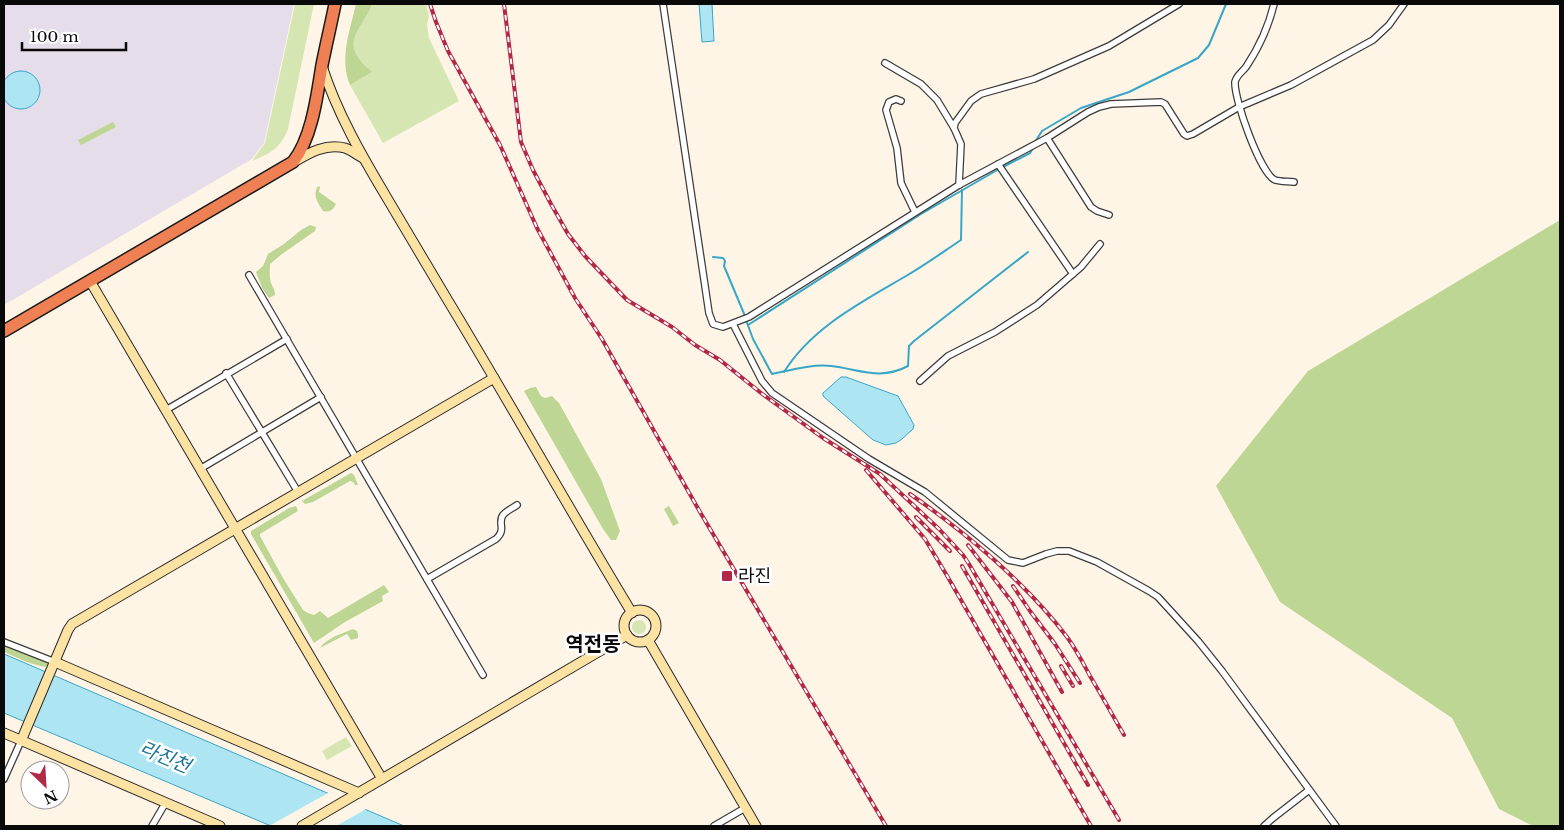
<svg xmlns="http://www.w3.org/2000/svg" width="1564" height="830" font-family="'Libre Baskerville','Noto Sans KR',serif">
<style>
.industrial{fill:#e5dde9}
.green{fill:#d6e6b3}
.forest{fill:#bdd693}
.water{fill:#aee5f3;stroke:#38a7c7}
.pier{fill:#fef5e7}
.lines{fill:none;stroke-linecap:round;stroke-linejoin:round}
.stream{stroke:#38a7c7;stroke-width:2}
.street-casing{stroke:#3c3c3c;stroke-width:8}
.secondary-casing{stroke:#2b2b2b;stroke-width:11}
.highway-casing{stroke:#1a1a1a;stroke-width:14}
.street{stroke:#fff;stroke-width:5.5}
.secondary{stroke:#fce3a4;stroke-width:9}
.highway{stroke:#ef8054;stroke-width:11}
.rail-casing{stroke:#b22847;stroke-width:4}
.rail{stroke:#fff;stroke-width:2;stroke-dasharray:5.5;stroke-linecap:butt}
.poi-dot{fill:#b22847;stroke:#fff;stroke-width:2}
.labels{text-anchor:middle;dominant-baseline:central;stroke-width:5;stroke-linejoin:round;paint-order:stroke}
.poi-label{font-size:18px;fill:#090909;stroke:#fff;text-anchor:start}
.water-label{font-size:19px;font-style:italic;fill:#1a7494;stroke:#fff}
.quarter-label{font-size:20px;font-weight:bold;fill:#090909;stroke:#fff}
</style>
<rect width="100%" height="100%" fill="#fef5e7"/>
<!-- industrial -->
<polygon class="industrial" points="4,4 294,4 264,143 252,159 4,305"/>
<!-- green -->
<g class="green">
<path d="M295 4H314L288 129C280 149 271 153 252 161L265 143Z"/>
<path d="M372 4H426L429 16 427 24 429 38 459 101 383 143 350 85 372 72C369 68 364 66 361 61 342 39 366 24 372 4Z"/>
<circle cx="639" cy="627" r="7"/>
<polygon points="346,737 352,746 327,760 322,751"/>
</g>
<!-- forest -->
<g class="forest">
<path d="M356 4H372C366 24 342 39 361 61 364 66 369 68 372 72L350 85C339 59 350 30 356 4Z"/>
<polygon points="113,122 116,127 81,145 78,140"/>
<path d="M318 186 320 187 319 192 336 204C333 210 330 213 323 211 318 203 312 195 318 186Z"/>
<polygon points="1560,220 1560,826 1533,826 1499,809 1452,718 1280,602 1216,486 1308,371"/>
<path d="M310 225 316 227 315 231 282 254 270 264C270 270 269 277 271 283 273 288 275 289 275 295L269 298 262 288 256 272 263 266 268 254 284 244 301 230Z"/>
<polygon points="536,387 541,396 545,398 552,396 559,403 601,479 620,531 616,540 611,540 603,529 524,391 530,388"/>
<polygon points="351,473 354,475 358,485 355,485 353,482 350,481 313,502 305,504 302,501"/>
<polygon points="296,506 298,511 260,534 260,536 283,578 303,610 308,613 314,615 320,611 328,618 384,585 389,592 382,596 383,601 345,622 314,643 251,534 251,531 289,508"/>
<polygon points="669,506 679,523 673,526 664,509"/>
<path d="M353 629 357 631 358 634V638L351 640 347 634 320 648C326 638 343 633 353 629Z"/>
<path d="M4 646 46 662 49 665V667C34 667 17 657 4 652Z"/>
</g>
<!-- water -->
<g class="water">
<polygon points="699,4 712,4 714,41 702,42"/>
<circle cx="21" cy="90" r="19"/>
<polygon points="841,377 846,377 898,396 914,425 913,429 902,439 896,443 886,445 873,440 823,396 823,393"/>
<polygon points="4,654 404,826 271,826 4,713"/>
</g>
<!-- pier -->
<polygon class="pier" points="330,792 368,808 336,826 269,826"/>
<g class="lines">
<!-- stream -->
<g class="stream">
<polyline points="1035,142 1042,131 1081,108 1129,92 1198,58 1209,45 1226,4"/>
<polyline points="1003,167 1030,153 1034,147"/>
<polyline points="713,257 723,258 725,261 724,266 745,316"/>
<path d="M746 320 753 339 772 374C791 370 812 364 831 366 859 369 880 381 908 366L909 346 914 341 1028 252"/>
<polyline points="748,325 921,214 999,169"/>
<path d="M784 372C812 327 862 302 906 276 925 265 943 252 961 240L962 190"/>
</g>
<defs>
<g id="street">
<polyline points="663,4 709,313 713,324 723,327 749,317 959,185 1047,138 1088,112 1099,107 1111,104 1161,102 1165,104 1184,134 1187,136 1193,134 1239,107 1291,85 1373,40 1389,25 1404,4"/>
<path d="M1274 4C1269 25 1258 49 1246 67 1242 72 1236 76 1235 82 1234 99 1260 173 1275 180 1281 182 1288 181 1294 182"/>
<polyline points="885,63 921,84 937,100 954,128"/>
<polyline points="901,101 896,99 889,102 886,110 897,148 901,183 915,212"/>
<polyline points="1047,138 1091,207 1097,211 1109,215"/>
<polyline points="998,164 1073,274"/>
<polyline points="959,185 961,144 954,128 955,123 971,101 981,94 1034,79 1109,46 1179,4"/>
<polyline points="249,275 483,675"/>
<polyline points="733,324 762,381 772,393 869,459 925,492 1008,560 1023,563 1046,554 1057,551 1069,551 1097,562 1149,591 1158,597 1198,641 1222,671 1336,826"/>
<polyline points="226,373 298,492"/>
<polyline points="920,381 948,356 995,332 1037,305 1081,267 1100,244"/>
<polyline points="166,410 287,339"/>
<polyline points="200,469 321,397"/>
<path d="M427 579 496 539C507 529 497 523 503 515 506 511 513 508 517 505"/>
<polyline points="4,642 55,662"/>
<polyline points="4,779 21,741"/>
<polyline points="152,826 166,802"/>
<polyline points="714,826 745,808"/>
<polyline points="1264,826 1273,818 1309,790"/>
</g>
<g id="secondary">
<path d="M322 66C337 113 362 156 387 198 407 232 427 265 447 299 510 403 569 509 632 613"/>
<path d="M294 162C309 153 326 143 345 148 351 150 357 155 363 158"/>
<polyline points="90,281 382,779"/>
<circle cx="640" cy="626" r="16"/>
<polyline points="648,640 756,826"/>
<polyline points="55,662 359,793"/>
<polyline points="4,733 220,826"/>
<polyline points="21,741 68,630 72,624 494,378"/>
<polyline points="302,826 627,635"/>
</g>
<path id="highway" d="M4 331 293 162C312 138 317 96 322 65 326 45 331 24 335 4"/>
</defs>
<!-- street casing -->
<use href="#street" class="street-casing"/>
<!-- secondary casing -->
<use href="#secondary" class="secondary-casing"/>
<!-- highway casing -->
<use href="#highway" class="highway-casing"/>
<!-- street -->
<use href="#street" class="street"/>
<!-- secondary -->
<use href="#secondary" class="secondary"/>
<!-- highway -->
<use href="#highway" class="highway"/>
<defs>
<g id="rail">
<polyline points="430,4 436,22 448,51 500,145 537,228 575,298 602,339 700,512 886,826"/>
<polyline points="504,4 521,142 533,170 551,204 568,234 585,256 627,300 672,327 695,345 720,360 761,393 823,438 880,474 939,529 963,555 969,564 1119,820"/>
<polyline points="866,470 925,539 946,574 1091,826"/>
<path d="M910 494C965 532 1026 583 1067 637 1076 649 1083 663 1090 676 1102 696 1113 716 1124 735"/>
<polyline points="916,517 950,551"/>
<polyline points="968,545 1012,602 1062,692"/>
<polyline points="962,566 1088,785"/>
<polyline points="1013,586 1030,611 1055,644 1080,683"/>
<polyline points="1061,666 1073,686"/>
</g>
</defs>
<!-- rail casing -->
<use href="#rail" class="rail-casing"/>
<!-- rail -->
<use href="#rail" class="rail"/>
</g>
<!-- markers -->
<rect class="poi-dot" x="721" y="570" width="12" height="12" rx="2.5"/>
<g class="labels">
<!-- poi labels -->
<g class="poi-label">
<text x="738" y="576">라진</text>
</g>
<!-- water labels -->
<g class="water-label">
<text transform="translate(165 757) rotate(23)">라진천</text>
</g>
<!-- quarter labels -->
<g class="quarter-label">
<text x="593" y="644">역전동</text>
</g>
</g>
<!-- border -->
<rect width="1564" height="830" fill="none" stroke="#090909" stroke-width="10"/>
<!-- north arrow -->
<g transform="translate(45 785) rotate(155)"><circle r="24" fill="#ffffff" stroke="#9d9d9d"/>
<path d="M0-4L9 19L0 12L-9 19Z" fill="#b22847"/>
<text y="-8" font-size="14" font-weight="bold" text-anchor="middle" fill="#090909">N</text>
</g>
<!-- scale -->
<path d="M22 42v8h104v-8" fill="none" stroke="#090909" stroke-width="2.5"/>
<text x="30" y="42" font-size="15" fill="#090909" stroke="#ffffff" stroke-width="4" paint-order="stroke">100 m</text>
</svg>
